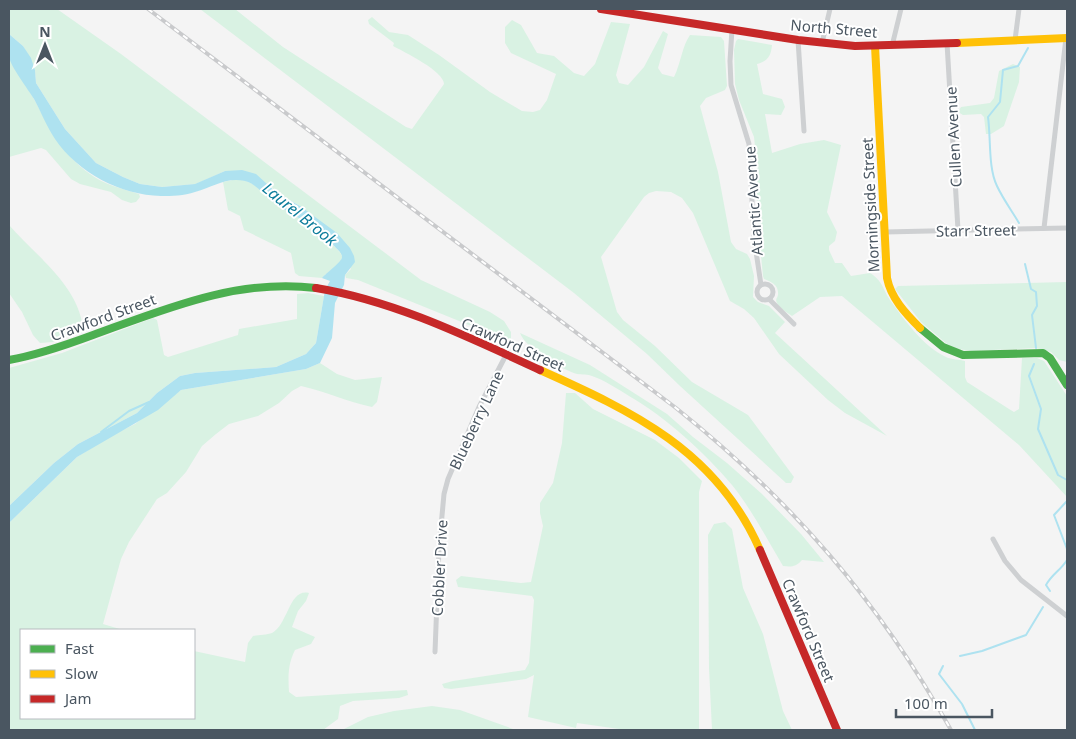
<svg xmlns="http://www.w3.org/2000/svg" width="1076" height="739" font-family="'Noto Sans',sans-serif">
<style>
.green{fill:#d9f2e3}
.water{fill:#aee2f0}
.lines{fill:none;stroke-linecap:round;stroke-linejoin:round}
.stream{stroke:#aee2f0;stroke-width:2}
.street{stroke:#ced0d2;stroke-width:5}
.fast{stroke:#4caf50;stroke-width:8}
.slow{stroke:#ffc107;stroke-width:8}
.jam{stroke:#c62828;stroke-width:8}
.rail-casing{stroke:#c9cacc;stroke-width:4}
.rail{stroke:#fff;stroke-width:2;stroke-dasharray:5.5;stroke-linecap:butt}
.labels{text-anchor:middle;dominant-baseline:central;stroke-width:4;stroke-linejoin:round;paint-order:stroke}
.street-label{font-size:15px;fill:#4a5661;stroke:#fff}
.water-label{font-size:16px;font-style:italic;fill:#0c7c9b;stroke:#fff}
</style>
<rect width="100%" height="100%" fill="#f4f4f4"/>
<!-- green -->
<g class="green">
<polygon points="9,9 57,9 121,54 421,280 490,312 504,321 511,332 511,339 507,340 501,338 358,280 346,278 345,275 351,269 320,222 300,206 277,193 270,185 225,171 196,184 162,187 140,184 123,177 96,163 65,129 36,83 35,70 23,46 9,34"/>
<path d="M200 9H235L283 47 406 127 412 129 444 84C444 71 404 52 393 46L394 43 369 24 368 20 372 17 389 32 408 35 439 55 490 92 522 111 533 112 540 110 547 100 556 74 511 53 505 43V27L512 20 521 25 537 53 554 56 574 73 584 76 595 64 611 22 630 24 616 75 619 83 628 85 644 67 663 31 668 34 658 68 662 74 674 77C681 63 682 46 690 35L721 37 724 41 727 86 725 90 706 98 700 106 718 172 731 242 736 249 747 254 750 259 754 276 753 297 758 302 769 306 785 322 775 333 887 436 845 413 828 400 779 354 754 318 744 309 730 301 693 213 682 198 671 192 656 191 649 193 644 197 601 257 617 312 623 320 655 346 692 382 748 415 794 477 791 483H786L680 386 647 354 574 293Z"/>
<path d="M738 39 772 45C771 56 768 61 757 64L763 94 782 99 785 107 781 115 765 114 772 153 800 144 824 140 841 145 827 212 837 232 835 241 829 246V250L835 263H842L851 276 870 273C883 281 882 288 890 300 905 321 923 346 946 357 952 360 959 359 965 361V377L967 382 1009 409 1014 412 1019 409 1022 358H1037L1044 361 1067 396V497L1019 445 842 296 820 297 792 316C788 313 779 308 777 303 775 299 777 299 778 295 779 285 772 282 764 279L763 276 757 214V166L754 137 739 100 735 84 734 50 736 41Z"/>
<path d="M9 58C17 72 27 86 35 101 51 130 62 154 90 174 103 184 123 189 139 194L140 197 136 202 131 203 122 200 111 192 80 184 71 179 46 150 41 148 9 157Z"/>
<polygon points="1013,64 1020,67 1019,82 1004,126 991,134 986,134 984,117 981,114 963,115 958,112 961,107 990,103 994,98 999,71"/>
<path d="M237 179C240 180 245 180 248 182 258 185 264 195 272 201 294 217 316 225 335 247 337 249 341 253 342 256 343 264 327 272 322 278L299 276 295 273 291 253 244 230 240 216 228 210 223 182Z"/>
<path d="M9 225C36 256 78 285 83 328L53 342 40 343 33 335 22 312 9 293Z"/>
<polygon points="1067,282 1067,362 1059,360 1051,352 1036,348 972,351 958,349 947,344 921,322 895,289 898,286"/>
<polygon points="308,293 324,296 316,343 306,354 276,367 195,373 180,376 157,393 137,413 78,444 54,463 9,506 9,368 62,353 153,318 157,320 164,355 168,357 238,335 239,329 297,319 297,294"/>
<path d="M520 333 590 365 667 414 693 437 727 463 762 494 801 534 824 562 802 560C796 567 791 567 783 566 767 539 752 510 732 485 704 452 667 418 629 396 618 389 604 380 592 376 588 374 582 375 577 374 561 369 526 349 520 333Z"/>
<path d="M320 363 337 374 355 380 382 377 377 402 372 407C347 402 325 391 301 386L292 391 279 403 258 416 229 424 216 434 202 446 186 472 167 493 157 499 129 542 121 559 103 624 123 630H21V718H194V651L245 662 248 643 253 636C258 635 267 635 272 633 288 625 289 588 309 593L306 601 298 611 292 627 315 637 311 644 295 650C288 664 288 676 289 692L296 697 407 690 408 695 399 698 353 701 340 706 338 719 323 730H9V523L77 457 109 437 135 424 181 390 306 369Z"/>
<polygon points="566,393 575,393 593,409 655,440 679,458 702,481 699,492 699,730 626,730 577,723 576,728 528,717 534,675 526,679 451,689 444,688 442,684 453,681 525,670 529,663 534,600 532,596 458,587 456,580 461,576 521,583 531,582 543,526 540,513 540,503 553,483 562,443"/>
<polygon points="725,522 732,529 743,588 763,634 783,711 792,730 712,730 709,668 708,535 714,524"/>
<polygon points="432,706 460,710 516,730 528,730 342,730 368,717 394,711"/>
</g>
<!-- water -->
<path class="water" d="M9 34 23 46 31 58 35 70 36 83 65 129 96 163 123 177 140 184 162 187 195 184 225 171 242 170 256 174 277 193 300 206 337 233 350 248 354 256 355 262 345 275 344 285 335 303 332 338 320 363 306 369 181 390 158 410 77 457 9 523V506L54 463 78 444 137 413 157 393 180 376 195 373 276 367 306 354 316 343 325 290 330 281 322 278C326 273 342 262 342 257 342 253 338 250 336 248 316 225 296 218 272 201 263 195 257 184 245 181 225 177 214 187 195 192 184 196 172 196 161 196 121 195 78 173 55 139 47 127 41 112 34 99 28 89 11 67 9 57 7 50 9 41 9 34Z"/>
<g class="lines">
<!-- stream -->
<g class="stream">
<path d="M1019 223C1012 211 1003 199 997 186 988 168 991 138 988 117L1000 102 1003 70 1018 66 1028 48"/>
<polyline points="1025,264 1031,289 1036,292 1037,306 1032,315 1036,348"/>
<polyline points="1034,364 1029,376 1041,409 1038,429 1058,475 1067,480"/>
<polyline points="101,432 129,411 149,402"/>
<polyline points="1067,501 1054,515 1067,549"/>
<path d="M1050 591 1046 585C1052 574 1061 570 1067 560"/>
<polyline points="960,656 982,651 1026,635 1043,607"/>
<polyline points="943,666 939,674 962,704 975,730"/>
</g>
<!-- street -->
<g class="street">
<polyline points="732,29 730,61 731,85 749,144 754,238 761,285"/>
<polyline points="798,40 804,131"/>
<polyline points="1015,40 1019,9"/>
<polyline points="822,43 830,9"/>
<polyline points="947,43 958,230"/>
<polyline points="892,46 901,9"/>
<polyline points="1044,228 1066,38"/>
<polyline points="885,232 1067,228"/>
<circle cx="765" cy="292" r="8"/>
<polyline points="769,299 794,324"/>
<polyline points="993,539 1005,561 1021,580 1067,616"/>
<polyline points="435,652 439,548 444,494 448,479 479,407 506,355"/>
</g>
<!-- fast -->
<g class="fast">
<polyline points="920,328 943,347 963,355 1043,353 1050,358 1067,385"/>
<path d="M9 360C38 355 66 345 93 335 165 309 238 278 316 288"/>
</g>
<!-- slow -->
<g class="slow">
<polyline points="957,43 1067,38"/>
<path d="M875 46 887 278C891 298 905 313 920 328"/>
<path d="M540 370C632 411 717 451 760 550"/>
</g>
<!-- jam -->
<g class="jam">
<polyline points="601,9 798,40 855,46 957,43"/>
<path d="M316 288C395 301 468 337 540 370"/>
<polyline points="760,550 837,730"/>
</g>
<defs>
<path id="rail" d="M148 9 676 408C792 501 878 600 951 730"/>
</defs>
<!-- rail casing -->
<use href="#rail" class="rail-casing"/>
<!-- rail -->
<use href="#rail" class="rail"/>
</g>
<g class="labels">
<!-- street labels -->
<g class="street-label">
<text transform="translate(834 28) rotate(5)">North Street</text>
<text transform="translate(953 137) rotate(-93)">Cullen Avenue</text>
<text transform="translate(753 201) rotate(-94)">Atlantic Avenue</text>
<text transform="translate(870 205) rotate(-93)">Morningside Street</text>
<text transform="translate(976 230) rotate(-1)">Starr Street</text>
<text transform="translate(103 317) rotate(-20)">Crawford Street</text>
<text transform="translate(513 344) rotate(24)">Crawford Street</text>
<text transform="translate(476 420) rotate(-65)">Blueberry Lane</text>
<text transform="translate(439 568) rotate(-87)">Cobbler Drive</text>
<text transform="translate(809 630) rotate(67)">Crawford Street</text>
</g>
<!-- water labels -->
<g class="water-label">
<text transform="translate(300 214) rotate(39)">Laurel Brook</text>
</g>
</g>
<!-- border -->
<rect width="1076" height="739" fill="none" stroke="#4a5661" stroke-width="20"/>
<!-- legend -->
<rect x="20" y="629" width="175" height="90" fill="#ffffff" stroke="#b7bbc0"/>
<rect x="30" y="645" width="25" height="8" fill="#4caf50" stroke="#b7bbc0"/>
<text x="65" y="654" font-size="15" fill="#4a5661">Fast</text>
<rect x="30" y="670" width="25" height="8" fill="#ffc107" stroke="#b7bbc0"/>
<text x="65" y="679" font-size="15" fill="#4a5661">Slow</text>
<rect x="30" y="695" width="25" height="8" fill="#c62828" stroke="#b7bbc0"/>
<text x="65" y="704" font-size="15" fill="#4a5661">Jam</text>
<!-- north arrow -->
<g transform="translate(45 45)" stroke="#ffffff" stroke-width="4" paint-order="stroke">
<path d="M0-4L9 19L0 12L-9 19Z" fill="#4a5661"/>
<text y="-8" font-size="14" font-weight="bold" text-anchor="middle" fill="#4a5661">N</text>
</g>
<!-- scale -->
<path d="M896 709v8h96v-8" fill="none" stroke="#4a5661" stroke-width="2.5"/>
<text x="904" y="709" font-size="15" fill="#4a5661" stroke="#ffffff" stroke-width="4" paint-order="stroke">100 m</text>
</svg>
